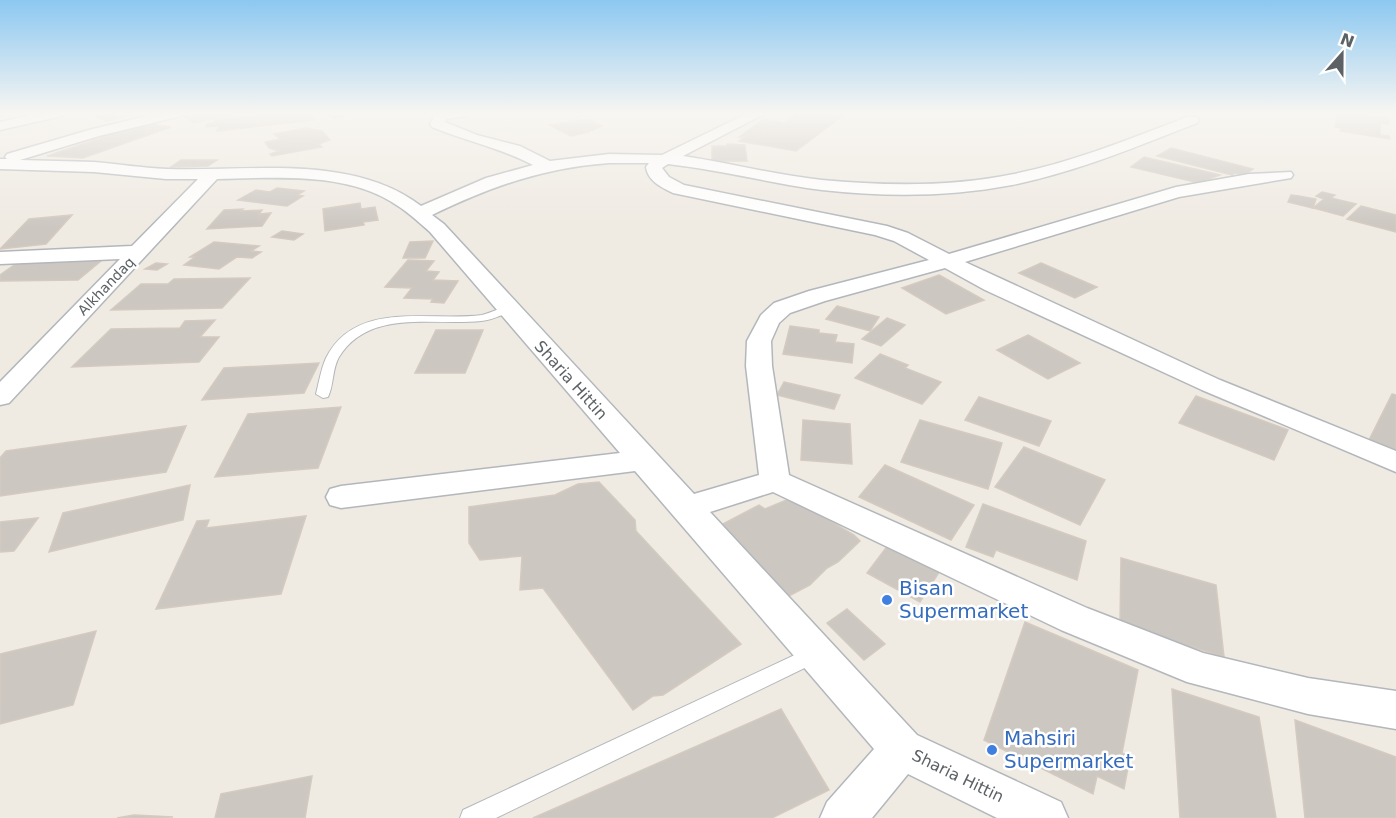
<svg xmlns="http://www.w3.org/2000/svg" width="1396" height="818" font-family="'DejaVu Sans',sans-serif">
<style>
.building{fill:#ccc7c1;stroke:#d4cac0;stroke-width:1.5}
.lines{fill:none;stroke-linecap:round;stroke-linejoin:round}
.service-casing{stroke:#b3b7bb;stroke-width:2}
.minor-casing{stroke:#b3b7bb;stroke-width:3}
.service{fill:#fff;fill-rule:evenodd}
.minor{fill:#fff;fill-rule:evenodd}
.shop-dot{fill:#3f7fe0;stroke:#fff;stroke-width:2}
.labels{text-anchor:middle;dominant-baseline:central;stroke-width:5;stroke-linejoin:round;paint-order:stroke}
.far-street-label{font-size:14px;fill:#5b6165;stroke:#fff}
.street-label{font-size:16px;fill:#5b6165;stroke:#fff}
.near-shop-label{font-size:20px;fill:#366cbe;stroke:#fff;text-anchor:start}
</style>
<rect width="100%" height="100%" fill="#efeae2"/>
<!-- building -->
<g class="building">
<polygon points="89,113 142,113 106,121"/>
<polygon points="196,113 241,113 194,123 182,116"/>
<polygon points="281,113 313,113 314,120 217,131 219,126 206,127 207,124 214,123 215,120"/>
<polygon points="323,113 357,113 334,118"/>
<polygon points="797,113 842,116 796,151 739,141 744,137 739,137 764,119 784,123"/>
<polygon points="1338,113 1351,115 1351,113 1356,113 1389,119 1389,124 1380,123 1380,135 1389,136 1390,139 1340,131 1341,128 1335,127"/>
<polygon points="588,119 602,126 588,132 571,136 549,125"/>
<polygon points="144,123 171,127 83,158 47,156"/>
<polygon points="306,128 322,131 330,140 319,144 322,147 272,156 270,154 279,151 269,148 265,142 280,139 274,134"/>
<polygon points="727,144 745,145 747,161 712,161 712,146 727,146"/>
<polygon points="1171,148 1253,169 1244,175 1235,173 1232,175 1157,156"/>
<polygon points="1144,157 1220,175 1199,183 1131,167"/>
<polygon points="181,160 217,160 208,166 171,167"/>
<polygon points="277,188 304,191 297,195 303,196 287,206 238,200 256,190 270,192"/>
<polygon points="1322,192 1335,195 1331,198 1356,204 1343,216 1313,208 1324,199 1316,196"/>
<polygon points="1291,195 1299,196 1316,199 1313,208 1288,202"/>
<polygon points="360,203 361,209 375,207 378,220 363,222 364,225 325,231 323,209"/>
<polygon points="1361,206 1396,215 1396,232 1347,219"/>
<polygon points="243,209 241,211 262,210 259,214 271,213 262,226 207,229 224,210"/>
<polygon points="72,215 46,244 0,249 29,219"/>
<polygon points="282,231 303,234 294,240 272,237"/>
<polygon points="433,241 425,258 403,258 410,242"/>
<polygon points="214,242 259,246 251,251 261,252 252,258 237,257 219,269 184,265 195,257 190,257"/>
<polygon points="408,260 434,261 426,271 439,272 433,280 458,281 444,303 431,302 433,299 404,298 412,288 385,287"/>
<polygon points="101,261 78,280 0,281 0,275 17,263"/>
<polygon points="156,263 167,264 157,270 145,269"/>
<polygon points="1041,263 1097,287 1075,298 1019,273"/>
<polygon points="939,275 984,300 946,314 902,288"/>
<polygon points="250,278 222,308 111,310 141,284 168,284 174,279"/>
<polygon points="837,306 879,317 870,331 826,319"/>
<polygon points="887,318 905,325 881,346 862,339"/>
<polygon points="215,320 200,337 219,337 199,362 72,367 111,329 180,328 185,321"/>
<polygon points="790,326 819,330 819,333 837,335 835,342 854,344 852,363 783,354"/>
<polygon points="436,330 483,330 465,373 415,373"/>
<polygon points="1028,335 1080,363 1048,379 997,350"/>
<polygon points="880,354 908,365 905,368 941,382 922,404 855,378"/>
<polygon points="319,363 304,393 202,400 224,368"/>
<polygon points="784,382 840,395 834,409 777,395"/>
<polygon points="1392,394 1396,395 1396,451 1369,440"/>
<polygon points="1196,396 1288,430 1274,460 1179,423"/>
<polygon points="979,397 1051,421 1039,446 965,420"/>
<polygon points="341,407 318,468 215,477 248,414"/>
<polygon points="803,420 850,424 852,464 801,460"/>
<polygon points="920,420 1002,443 988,489 901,462"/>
<polygon points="186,426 166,472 0,496 0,458 6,451"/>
<polygon points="1024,447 1105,480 1080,525 995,487"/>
<polygon points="885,465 974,505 951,540 859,497"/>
<polygon points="599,482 635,520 636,531 741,644 663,695 653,696 633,710 543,588 520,590 522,556 480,560 469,543 469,507 555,495 578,484"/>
<polygon points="190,485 183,520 49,552 63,513"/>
<polygon points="791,498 854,535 860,541 838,562 827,568 810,585 785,598 721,525 759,505 765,509"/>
<polygon points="983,504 1086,541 1077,580 996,550 993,557 966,547"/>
<polygon points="306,516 281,594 156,609 197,521 209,520 206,528"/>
<polygon points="38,518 14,551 0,552 0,522"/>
<polygon points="892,540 943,566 920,602 867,573"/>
<polygon points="1121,558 1216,585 1224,657 1120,624"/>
<polygon points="847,609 885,644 864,660 827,623"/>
<polygon points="1025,622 1138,670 1122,753 1130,757 1124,789 1097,776 1093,794 984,740"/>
<polygon points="96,631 73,705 0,724 0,654"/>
<polygon points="1172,689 1259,717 1276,818 1180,818"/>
<polygon points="781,709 829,790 772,818 533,818"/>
<polygon points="1295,720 1396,757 1396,818 1305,818"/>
<polygon points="312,776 305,818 215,818 221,794"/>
<polygon points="134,815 173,817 117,818"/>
</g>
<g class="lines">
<defs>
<g id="service">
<path d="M508 306 512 307V311C502 315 492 320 481 321 434 326 369 308 339 357 332 369 334 385 328 397L323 398 316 394C319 382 321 369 326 358 356 299 430 322 482 315 491 313 499 308 508 306Z"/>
<polygon points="814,646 821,648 824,654 821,660 496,818 460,818 463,810"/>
</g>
<g id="minor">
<polygon points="39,113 64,113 62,116 0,130 0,122"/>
<path d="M159 113H183L181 116 99 136 20 160C45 161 69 161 94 162 118 164 142 168 167 169 248 172 352 153 421 206L486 178 533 165C501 148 466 141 432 127L430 124 436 113H468L466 116 446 119 445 122 477 135 520 146 550 161 609 154 662 155 748 113H766L683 156C730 163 775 175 822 180 886 186 951 187 1014 174 1073 162 1130 139 1187 117H1197L1199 120 1197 123C1136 147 1076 172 1012 185 949 197 885 197 822 190 775 184 729 172 683 166L668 164 662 168 669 177 684 185 887 226 908 233 949 254 1176 187 1249 174 1291 172 1293 175 1291 178 1179 197 965 262 1220 380 1396 451V472L1202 390 985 290 945 268 825 301 790 313 779 323 771 341 772 366 789 475 1087 608 1203 653 1308 678 1396 691V729L1308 714 1187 682 1061 630 773 492 710 512 917 735 1061 802 1068 818H997L908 774 872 818H820L827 802 874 749 635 471 341 508 330 505 326 497 330 489 341 486 620 453 430 232C420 223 409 213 398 206 348 171 274 178 217 179L9 403 0 405V382L120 259 0 264V252L132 246 198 179H166L94 172 0 169V159H7L5 157 7 154 89 130ZM609 163H649L646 167C648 181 661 187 673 193L875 235 894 241 929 260 809 291 774 303 761 315 747 341 746 366 759 475 694 494 444 224 432 215C492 186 543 168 609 163Z"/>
</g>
</defs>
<!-- service casing -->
<use href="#service" class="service-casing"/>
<!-- minor casing -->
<use href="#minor" class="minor-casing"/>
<!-- service -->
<use href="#service" class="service"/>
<!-- minor -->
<use href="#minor" class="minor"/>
</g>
<!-- sky -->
<linearGradient id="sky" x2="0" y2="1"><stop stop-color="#8cc8f1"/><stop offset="0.5" stop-color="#f8f6f2"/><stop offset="1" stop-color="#f8f6f2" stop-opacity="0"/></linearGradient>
<rect width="1396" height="227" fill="url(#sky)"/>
<!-- markers -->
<g class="shop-dot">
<circle cx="887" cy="600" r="6"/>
<circle cx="992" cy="750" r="6"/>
</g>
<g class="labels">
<!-- far-street labels -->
<g class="far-street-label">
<text transform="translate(106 286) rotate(-46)">Alkhandaq</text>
</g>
<!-- street labels -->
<g class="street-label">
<text transform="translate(571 380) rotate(48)">Sharia Hittin</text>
<text transform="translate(958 776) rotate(26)">Sharia Hittin</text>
</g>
<!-- near-shop labels -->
<g class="near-shop-label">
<text x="899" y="588">Bisan<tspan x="899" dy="23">Supermarket</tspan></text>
<text x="1004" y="738">Mahsiri<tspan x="1004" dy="23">Supermarket</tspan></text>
</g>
</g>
<!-- north arrow -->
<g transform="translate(1342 54) rotate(21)" stroke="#ffffff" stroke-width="4.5" paint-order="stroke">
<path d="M0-4.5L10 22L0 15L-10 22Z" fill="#5b6165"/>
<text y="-9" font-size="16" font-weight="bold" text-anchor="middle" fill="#5b6165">N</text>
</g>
</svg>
